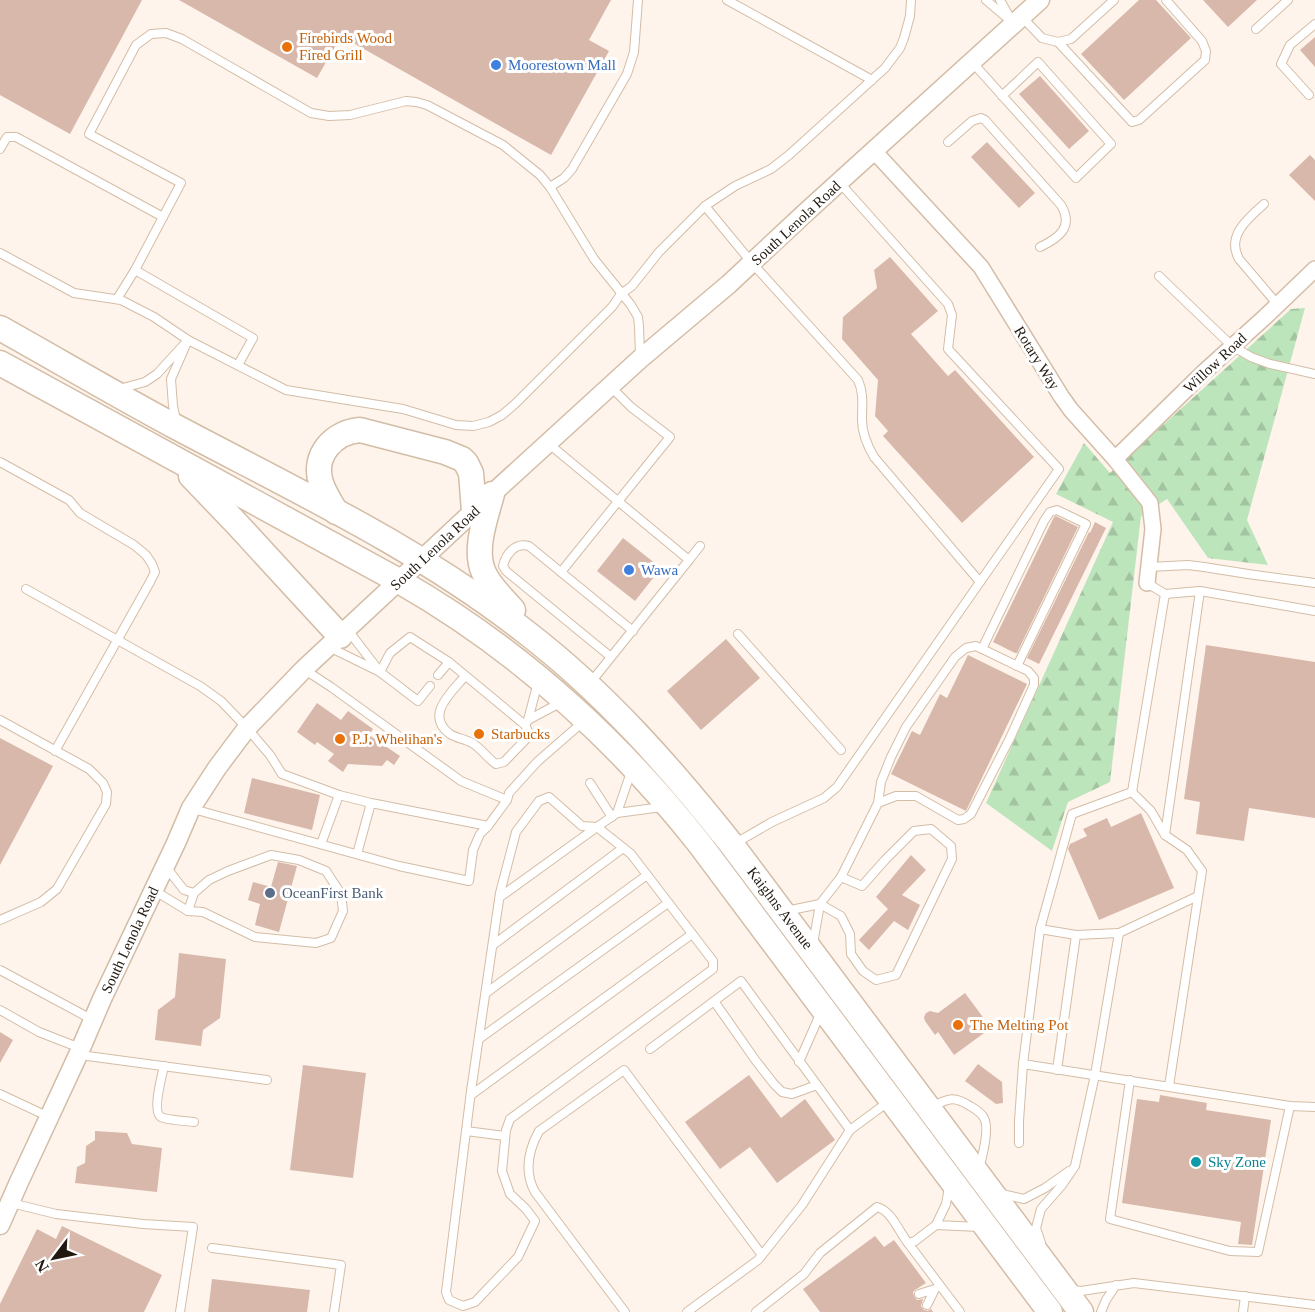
<svg xmlns="http://www.w3.org/2000/svg" width="1315" height="1312" font-family="'Times New Roman',serif">
<style>
.forest{fill:url(#forest-firs)}
.building{fill:#d8b8ab}
.lines{fill:none;stroke-linecap:round;stroke-linejoin:round}
.service-casing{stroke:#d4bda6;stroke-width:10}
.minor-casing{stroke:#d4bda6;stroke-width:18}
.tertiary-casing{stroke:#d4bda6;stroke-width:21}
.trunk-casing{stroke:#d4bda6;stroke-width:27}
.service{stroke:#fff;stroke-width:8}
.minor{stroke:#fff;stroke-width:15}
.tertiary{stroke:#fff;stroke-width:18}
.trunk{stroke:#fff;stroke-width:24}
.food-dot{fill:#e8710a;stroke:#fff;stroke-width:2}
.shop-dot{fill:#3f7fe0;stroke:#fff;stroke-width:2}
.service-dot{fill:#5c6f8a;stroke:#fff;stroke-width:2}
.culture-dot{fill:#0f9aa8;stroke:#fff;stroke-width:2}
.labels{text-anchor:middle;dominant-baseline:central;stroke-width:6;stroke-linejoin:round;paint-order:stroke}
.food-label{font-size:15px;fill:#c56008;stroke:#fff;text-anchor:start}
.shop-label{font-size:15px;fill:#366cbe;stroke:#fff;text-anchor:start}
.street-label{font-size:15px;fill:#221a11;stroke:#fff}
.service-label{font-size:15px;fill:#4e5e75;stroke:#fff;text-anchor:start}
.culture-label{font-size:15px;fill:#0d838f;stroke:#fff;text-anchor:start}
</style>
<defs>
<pattern id="forest-firs" width="22" height="20" patternUnits="userSpaceOnUse" patternTransform="scale(1.5)"><rect width="22" height="20" fill="#bde5bb"/><path d="M5 1l3.5 6h-7zM16 11l3.5 6h-7z" fill="#a2c4a0"/></pattern>
</defs>
<rect width="100%" height="100%" fill="#fef4eb"/>
<!-- forest -->
<polygon class="forest" points="1305,308 1247,520 1268,565 1208,558 1167,499 1141,516 1110,782 1068,802 1052,851 986,803 1113,522 1056,494 1084,443 1110,473 1291,309"/>
<!-- building -->
<g class="building">
<polygon points="0,0 142,0 70,134 0,95"/>
<polygon points="179,0 611,0 589,40 609,51 551,155 341,36 317,78"/>
<polygon points="1139,0 1156,0 1191,38 1124,100 1081,54"/>
<polygon points="1203,0 1257,0 1228,27"/>
<polygon points="1315,37 1315,67 1300,50"/>
<polygon points="1040,76 1089,131 1069,149 1019,94"/>
<polygon points="987,142 1035,193 1019,208 971,157"/>
<polygon points="1310,155 1315,160 1315,201 1289,175"/>
<polygon points="890,257 938,311 911,334 948,376 955,370 1034,457 962,523 883,436 888,431 875,416 878,380 842,339 843,317 877,288 874,270"/>
<polygon points="1056,516 1078,527 1017,653 1015,653 993,642 1054,517"/>
<polygon points="1095,522 1106,528 1039,664 1027,658 1089,532 1090,533"/>
<polygon points="623,538 661,568 635,601 597,571"/>
<polygon points="726,639 760,678 701,730 667,691"/>
<polygon points="1206,645 1315,662 1315,818 1249,808 1244,841 1196,834 1200,802 1184,799"/>
<polygon points="968,655 1027,684 966,811 891,774 912,731 920,735 940,694 947,698"/>
<polygon points="317,703 341,720 348,711 373,729 369,735 400,756 394,765 387,760 382,766 348,764 343,772 328,761 334,754 317,742 315,745 297,732"/>
<polygon points="0,738 53,766 0,865"/>
<polygon points="252,778 320,795 312,830 244,813"/>
<polygon points="1141,813 1174,888 1099,920 1068,849 1070,844 1087,836 1083,829 1107,818 1111,827"/>
<polygon points="911,855 926,870 902,895 920,905 908,930 894,921 869,950 859,940 888,909 876,897"/>
<polygon points="278,862 297,866 279,932 255,925 260,904 248,900 253,882 271,887"/>
<polygon points="179,953 226,959 220,1018 203,1030 201,1046 155,1040 158,1010 175,997"/>
<polygon points="965,993 991,1028 954,1055 938,1032 935,1035 925,1021 924,1017 926,1013 930,1011 938,1013"/>
<polygon points="0,1032 13,1040 0,1063"/>
<polygon points="978,1064 1002,1082 1003,1103 996,1104 965,1081"/>
<polygon points="303,1065 366,1073 353,1178 290,1170"/>
<polygon points="749,1075 781,1118 805,1099 835,1140 777,1183 750,1147 720,1169 685,1122"/>
<polygon points="1160,1095 1207,1103 1206,1110 1271,1120 1252,1245 1238,1244 1241,1222 1122,1203 1137,1099 1159,1102"/>
<polygon points="95,1131 127,1133 132,1144 162,1148 157,1192 75,1183 77,1167 85,1163 86,1146 95,1140"/>
<polygon points="62,1226 162,1275 144,1312 0,1312 0,1304 37,1229 56,1239"/>
<polygon points="875,1236 884,1247 894,1240 926,1283 915,1290 913,1292 914,1296 917,1300 923,1299 921,1306 924,1310 928,1311 931,1309 933,1312 820,1312 803,1289"/>
<polygon points="212,1279 310,1290 307,1312 208,1312"/>
</g>
<g class="lines">
<defs>
<g id="service">
<polyline points="727,0 872,80"/>
<polyline points="986,0 1013,23"/>
<polyline points="1000,0 1010,18"/>
<polyline points="1022,17 1042,38 1058,42 1071,39 1114,0"/>
<polyline points="1256,29 1288,0"/>
<polyline points="1058,42 1132,122 1139,120 1205,60 1206,51 1202,41 1166,0"/>
<polyline points="972,62 1076,178 1111,144 1038,62 1002,96"/>
<polyline points="1309,95 1281,64 1290,45 1315,24"/>
<path d="M948 142 972 121 981 118 985 120 1061 205C1074 227 1059 238 1040 247"/>
<polyline points="0,149 7,137 16,137 163,217"/>
<polyline points="840,183 948,304 952,315 948,349 1059,469 980,582"/>
<polyline points="550,187 564,178 572,169 627,74 634,52 638,0"/>
<path d="M1264 204C1248 218 1226 236 1239 259L1278 305"/>
<path d="M705 206 752 263 858 380C864 393 862 406 862 420 862 433 867 445 874 457L980 582 837 787 824 798 772 822 734 844"/>
<polyline points="0,253 74,293 121,300 154,317 188,340 286,390 403,409 456,425 473,426 489,422 502,415 515,404 612,307 621,294 632,286 659,252 705,206 735,186 771,169 789,155 885,68 900,48 904,38 910,16 911,0"/>
<polyline points="1159,276 1232,346 1251,357 1270,364 1315,374"/>
<polyline points="117,299 135,270"/>
<polyline points="238,365 253,338 135,270 181,183 89,134 136,45 151,34 166,33 182,39 311,113 329,116 350,115 406,101 416,102 427,105 503,145 540,175 550,187 594,259 631,305 638,317 639,326 640,358"/>
<polyline points="119,389 145,382 157,374 188,340 171,379 173,406 176,420"/>
<polyline points="549,444 689,560 591,682"/>
<polyline points="0,462 69,500 80,513 134,545 146,555 152,564 155,572 150,582 55,751"/>
<polyline points="689,560 700,546"/>
<polyline points="1149,567 1188,565 1204,567 1248,574 1315,583"/>
<polyline points="561,572 670,437 631,407 610,386"/>
<polyline points="1147,583 1165,594 1132,792 1151,811 1165,835 1187,850 1202,871 1169,1086"/>
<polyline points="26,589 200,686 221,701 247,728 270,755 282,774 339,795 371,803 488,826"/>
<polyline points="1165,594 1200,591 1315,611"/>
<polyline points="738,634 841,750"/>
<polyline points="329,647 380,672 347,629"/>
<polyline points="982,649 1044,521 1050,512 1057,510 1086,524 1017,666"/>
<path d="M611 657 506 571 503 566C506 554 515 542 529 546L633 631"/>
<polyline points="305,670 331,687 461,781 507,800"/>
<polyline points="438,675 449,662"/>
<path d="M465 676C452 692 424 715 450 734 456 738 465 739 472 743 481 748 487 758 496 764L504 762 530 735 525 725"/>
<polyline points="538,682 528,720 560,703"/>
<polyline points="430,686 418,701 380,672 390,653 410,637 449,662 525,725 528,720"/>
<polyline points="0,720 89,769 103,783 107,792 106,804 57,889 41,902 0,920"/>
<polyline points="590,783 612,817"/>
<polyline points="1132,792 1072,814 1040,929 1023,1064 1290,1106 1315,1107"/>
<polyline points="193,809 399,866 469,881 473,850 480,834 488,826 507,800 509,793 537,762 584,721"/>
<polyline points="617,813 631,772"/>
<polyline points="597,827 582,826 549,797 539,801 516,832 500,893 471,1091 446,1292 449,1300 463,1306 475,1302 518,1257 535,1221 526,1209 510,1194 502,1171 506,1130 510,1119 713,969 713,961 631,854 597,827 617,813 662,807"/>
<polygon points="931,829 951,846 952,859 896,975 876,980 863,971 851,954 850,934 841,916 820,904 841,877 862,886 885,860 914,831"/>
<polyline points="1165,835 1200,591"/>
<polyline points="321,844 339,795"/>
<polyline points="357,854 371,803"/>
<polyline points="166,867 184,890 194,893 209,880 228,871 271,855 299,860 326,871 341,894 343,911 331,938 316,943 255,937 203,912 188,911 194,893"/>
<polyline points="841,877 878,803 881,782 891,757 906,727 955,657 966,648 976,646 1028,671 1034,678 1034,685 1010,738 971,814 964,819 958,820 916,796 896,796 878,803"/>
<polyline points="155,891 188,911"/>
<polyline points="500,897 597,827"/>
<polyline points="786,911 820,904 813,944"/>
<polyline points="1040,929 1076,935"/>
<polyline points="493,945 623,848"/>
<polyline points="0,970 93,1020"/>
<polyline points="486,993 647,875"/>
<polyline points="714,1001 756,1061 774,1084 782,1092 792,1094 817,1085"/>
<polyline points="0,1010 39,1032 80,1048"/>
<polyline points="479,1039 668,903"/>
<polyline points="650,1049 741,981 850,1130 888,1102"/>
<polyline points="80,1055 267,1080"/>
<polyline points="799,1062 821,1012"/>
<path d="M164 1066C162 1075 152 1112 161 1117 166 1120 187 1121 194 1122"/>
<polyline points="1057,1070 1076,935 1119,933"/>
<polyline points="1130,1080 1110,1219 1230,1251 1258,1252 1290,1106"/>
<polyline points="0,1094 49,1117"/>
<polyline points="471,1095 692,934"/>
<path d="M931 1107C948 1099 953 1095 970 1106 975 1109 981 1112 984 1118 990 1128 982 1158 979 1169"/>
<polyline points="466,1131 505,1136"/>
<polyline points="1019,1143 1019,1121 1023,1064"/>
<polyline points="949,1187 946,1204 936,1225 979,1227"/>
<polyline points="1002,1194 1024,1199 1045,1188 1069,1171"/>
<polyline points="11,1203 56,1214 143,1224 193,1227 180,1312"/>
<polyline points="908,1243 960,1312"/>
<polyline points="1041,1243 1036,1228 1041,1209 1062,1185 1075,1166 1095,1075 1119,933 1198,896"/>
<polyline points="212,1248 341,1265 334,1312"/>
<polyline points="1073,1290 1081,1291 1134,1283 1315,1305"/>
<polyline points="919,1294 935,1289 927,1305"/>
<path d="M625 1312 535 1192C524 1172 528 1151 539 1131L624 1070 762 1255"/>
<polyline points="687,1312 758,1260 802,1205 850,1130"/>
<path d="M756 1312 804 1274 820 1253 877 1207C892 1211 899 1232 908 1243L915 1241 936 1225"/>
<polyline points="1101,1312 1106,1300 1116,1285"/>
<polyline points="1243,1312 1245,1296"/>
</g>
<g id="minor">
<polyline points="874,151 981,267 1061,396 1071,410 1115,459 1150,503 1153,529 1147,583"/>
<polyline points="1115,459 1204,372 1265,317 1315,269"/>
</g>
<polyline id="tertiary" points="0,1225 19,1182 78,1055 102,999 176,843 191,808 217,768 247,728 304,669 492,494 640,359 729,284 805,213 1040,0"/>
<g id="trunk">
<path d="M0 328C59 361 118 396 178 428 297 491 420 549 527 633 605 693 671 768 732 845L1081 1312"/>
<path d="M0 363 399 581C516 648 616 738 699 843L1050 1312"/>
<polyline points="191,476 237,524 340,636"/>
<path d="M492 494C486 517 473 550 484 573 490 587 503 598 513 610"/>
<path d="M336 512C331 503 324 493 321 483 312 455 334 432 360 430L445 452 462 459 466 463 471 473 474 511"/>
</g>
</defs>
<!-- service casing -->
<use href="#service" class="service-casing"/>
<!-- minor casing -->
<use href="#minor" class="minor-casing"/>
<!-- tertiary casing -->
<use href="#tertiary" class="tertiary-casing"/>
<!-- trunk casing -->
<use href="#trunk" class="trunk-casing"/>
<!-- service -->
<use href="#service" class="service"/>
<!-- minor -->
<use href="#minor" class="minor"/>
<!-- tertiary -->
<use href="#tertiary" class="tertiary"/>
<!-- trunk -->
<use href="#trunk" class="trunk"/>
</g>
<!-- markers -->
<g class="food-dot">
<circle cx="287" cy="47" r="6"/>
<circle cx="479" cy="734" r="6"/>
<circle cx="340" cy="739" r="6"/>
<circle cx="958" cy="1025" r="6"/>
</g>
<g class="shop-dot">
<circle cx="496" cy="65" r="6"/>
<circle cx="629" cy="570" r="6"/>
</g>
<circle class="service-dot" cx="270" cy="893" r="6"/>
<circle class="culture-dot" cx="1196" cy="1162" r="6"/>
<g class="labels">
<!-- food labels -->
<g class="food-label">
<text x="299" y="38">Firebirds Wood<tspan x="299" dy="17">Fired Grill</tspan></text>
<text x="491" y="734">Starbucks</text>
<text x="352" y="739">P.J. Whelihan's</text>
<text x="970" y="1025">The Melting Pot</text>
</g>
<!-- shop labels -->
<g class="shop-label">
<text x="508" y="65">Moorestown Mall</text>
<text x="641" y="570">Wawa</text>
</g>
<!-- street labels -->
<g class="street-label">
<text transform="translate(796 223) rotate(-43)">South Lenola Road</text>
<text transform="translate(1037 358) rotate(58)">Rotary Way</text>
<text transform="translate(1215 363) rotate(-43)">Willow Road</text>
<text transform="translate(435 548) rotate(-43)">South Lenola Road</text>
<text transform="translate(780 908) rotate(53)">Kaighns Avenue</text>
<text transform="translate(130 940) rotate(-65)">South Lenola Road</text>
</g>
<!-- service labels -->
<g class="service-label">
<text x="282" y="893">OceanFirst Bank</text>
</g>
<!-- culture labels -->
<g class="culture-label">
<text x="1208" y="1162">Sky Zone</text>
</g>
</g>
<!-- north arrow -->
<g transform="translate(54 1258) rotate(238)" stroke="#ffffff" stroke-width="4.5" paint-order="stroke">
<path d="M0-4.5L10 22L0 15L-10 22Z" fill="#221a11"/>
<text y="-9" font-size="16" font-weight="bold" text-anchor="middle" fill="#221a11">N</text>
</g>
</svg>
